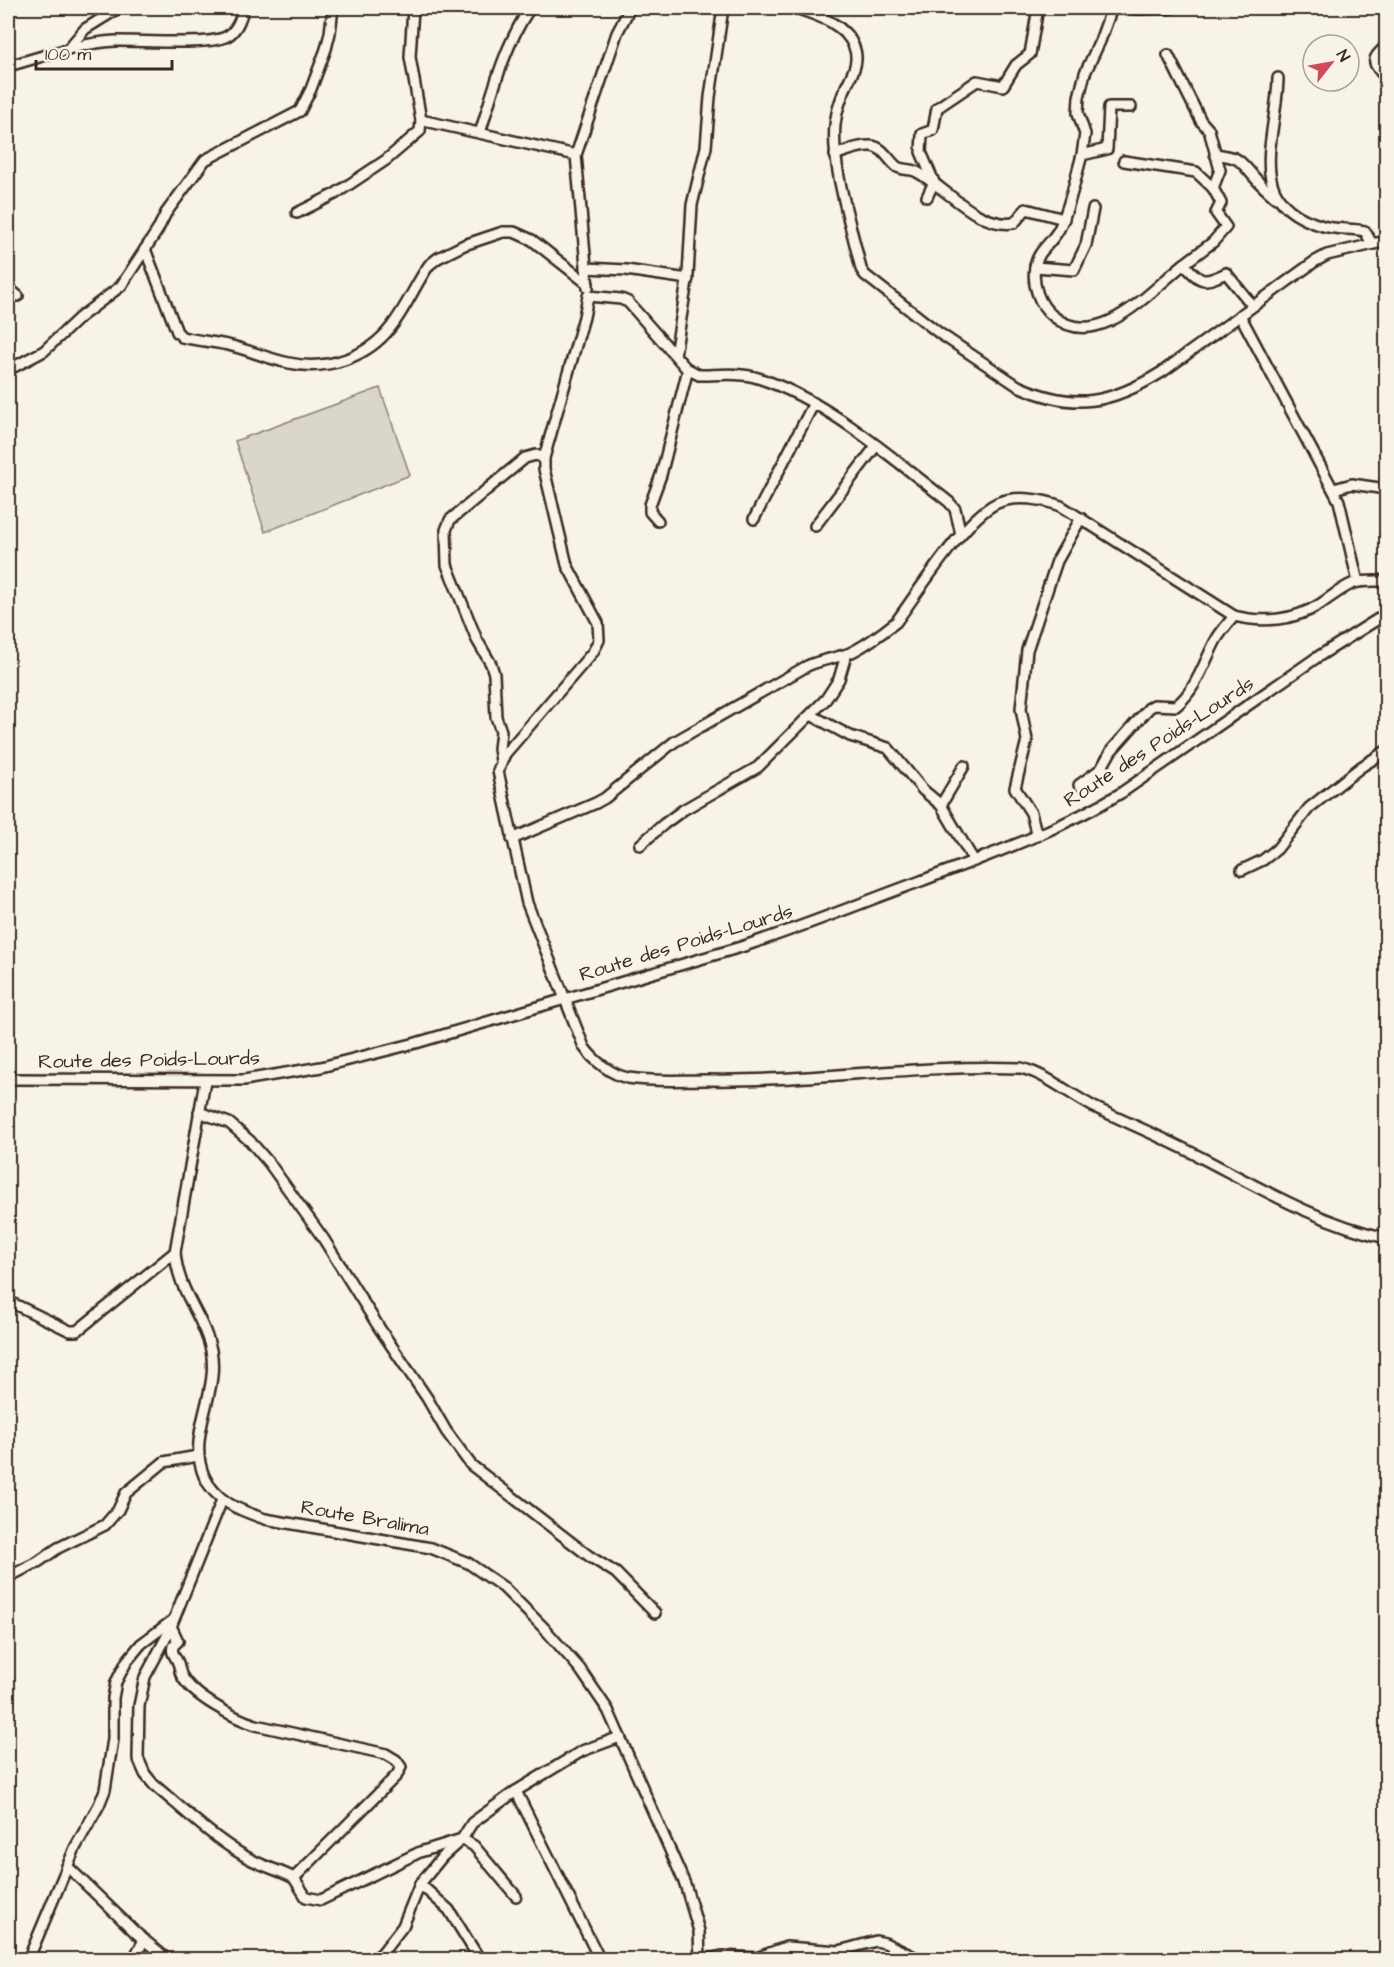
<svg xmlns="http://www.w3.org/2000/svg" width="1394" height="1967" font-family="'Architects Daughter',sans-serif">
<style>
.green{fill:#dbd6cb;stroke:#8b8074;stroke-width:1.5}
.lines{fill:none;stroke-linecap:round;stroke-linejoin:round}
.minor-casing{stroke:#3b2a1e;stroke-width:14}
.minor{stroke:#f7f3e8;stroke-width:9}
.labels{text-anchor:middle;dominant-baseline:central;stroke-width:6;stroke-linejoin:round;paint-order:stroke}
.street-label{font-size:20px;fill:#3b2a1e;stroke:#f7f3e8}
</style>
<rect width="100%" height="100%" fill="#f7f3e8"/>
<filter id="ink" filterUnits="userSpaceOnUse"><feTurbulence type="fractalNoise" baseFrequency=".0167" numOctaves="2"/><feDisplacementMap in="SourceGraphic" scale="12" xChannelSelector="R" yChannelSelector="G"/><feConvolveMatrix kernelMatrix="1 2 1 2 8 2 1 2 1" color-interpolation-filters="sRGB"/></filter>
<g filter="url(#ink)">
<!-- green -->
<polygon class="green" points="380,388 410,475 265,532 235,441"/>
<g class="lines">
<defs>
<g id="minor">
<polyline points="413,8 410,57 421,120 576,155 588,288"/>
<path d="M795 8C816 15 845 23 854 47 861 64 849 78 843 94 839 104 836 115 835 125 831 166 852 228 861 269L865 275 939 333 1018 386C1074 411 1111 404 1162 372L1314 262 1327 255 1386 241"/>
<polyline points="1113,8 1141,9 1172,8"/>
<path d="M1386 46C1370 61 1372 62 1386 78"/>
<polyline points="68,49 85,29 119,8"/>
<polyline points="1168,55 1201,121 1209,130 1220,170 1213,188 1221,203 1216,213 1226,227 1213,242 1184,264"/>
<path d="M8 66C42 57 79 43 115 41 138 40 213 47 229 35 237 29 242 17 243 8"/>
<path d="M1278 78C1277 138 1241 203 1323 226 1337 230 1351 228 1365 231L1372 244 1375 243"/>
<path d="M1131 107H1109L1107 149 1082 155C1075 179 1070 207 1059 229 1052 243 1037 251 1035 267 1032 285 1039 305 1053 316 1098 353 1150 291 1184 264 1201 283 1203 284 1226 273L1252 305"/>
<path d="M480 133C493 91 505 44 530 8"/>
<path d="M1215 154C1242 158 1238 159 1255 178 1261 185 1269 192 1276 198"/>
<polyline points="576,155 617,33 630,8"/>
<path d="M835 155C846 151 860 145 871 146 883 147 887 158 896 166 901 171 911 168 917 172 947 188 977 228 1014 223L1026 209 1064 219"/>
<polyline points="1082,155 1085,134 1078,113 1079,97 1085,73 1100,41 1112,8"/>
<polyline points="1124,161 1196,172 1213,188"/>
<polyline points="927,197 934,182 921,152 922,134 933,130 937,108 977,81 1003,86 1016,65 1030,54 1038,8"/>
<polyline points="297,213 335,194 386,160 420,131 421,120"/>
<path d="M145 249 177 332 182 337C199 341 216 342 232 346 251 351 269 359 289 363 326 371 367 358 391 327 406 308 415 285 429 265L438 258 464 245 503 232H514L532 240 588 284"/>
<polyline points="1035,267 1074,270 1086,245 1093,209"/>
<polyline points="586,268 626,270 688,279"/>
<polyline points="8,288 18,296"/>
<polyline points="1240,315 1339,501 1358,582"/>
<polyline points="675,355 688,275 692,205 706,147 710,97 723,8"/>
<polyline points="8,370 44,351 79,318 121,286 157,231 166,213 205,160 300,111 311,89 326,49 330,33 333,8"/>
<polyline points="1334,489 1352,484 1386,489"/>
<polyline points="754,519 814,403"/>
<polyline points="658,521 650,512 650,505 661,475 688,369"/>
<polyline points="815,526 876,446"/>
<path d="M961 534 955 509 949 502C892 458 827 400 758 378 740 372 717 375 699 375L686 368 628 302 621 299 588 296 584 317 544 458V469L567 565 598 623 599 640 593 652 505 754 498 771 527 903 584 1047C594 1061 612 1075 628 1078 653 1082 681 1080 706 1080 811 1082 916 1064 1021 1068 1048 1075 1069 1094 1094 1107 1130 1124 1167 1139 1202 1158 1262 1189 1319 1223 1386 1238"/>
<polyline points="811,715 850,736 888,748 923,790 941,805"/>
<polyline points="501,761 499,749 501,731 496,717 494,674 491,664 477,640 447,565 446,530 450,520 525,458 536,455 544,458"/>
<polyline points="964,766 941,805 974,861"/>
<path d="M1079 785 1101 769 1111 751 1149 708 1154 705 1176 706C1197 689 1204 662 1216 640 1221 631 1228 624 1234 616"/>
<polyline points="1037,836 1031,813 1015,788 1027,740 1021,709 1027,650 1057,561 1081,518"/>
<path d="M512 839 596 803 605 798 674 742 807 666C820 660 831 659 844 655 857 652 885 631 896 622 919 591 965 518 997 503 1016 495 1042 499 1061 506L1234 616C1262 623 1293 621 1319 605 1330 598 1341 588 1354 583 1364 580 1376 581 1386 581"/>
<polyline points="640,845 664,824 683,810 758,767 826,699 839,679 846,655"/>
<polyline points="1242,870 1263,860 1277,849 1309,808 1361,767 1386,751"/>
<path d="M8 1079 244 1080 321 1067 416 1043 741 947C802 927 861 903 921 881 989 855 1058 831 1121 793L1316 658 1386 614"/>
<path d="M205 1081 175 1252C178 1293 203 1314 211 1350 220 1394 186 1434 204 1476 216 1502 239 1510 265 1519L431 1548 468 1563 503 1587 544 1628 580 1669 608 1710 685 1884 699 1931 700 1960"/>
<polyline points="199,1112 229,1123 250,1141 269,1163 323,1238 380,1329 427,1398 446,1431 471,1465 589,1556 616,1573 655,1613"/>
<polyline points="8,1301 70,1331 77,1331 175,1252"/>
<polyline points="8,1577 38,1562 58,1548 105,1525 118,1510 126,1493 164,1462 198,1456"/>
<path d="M171 1626 178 1641 173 1646C171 1654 175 1655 178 1663 180 1667 179 1672 182 1676 192 1696 236 1719 256 1725L386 1754 396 1760 401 1767 397 1775 294 1878C277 1869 260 1866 243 1855 211 1836 183 1809 154 1785L145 1774 138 1758 139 1706 145 1677 168 1634 222 1500"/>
<polyline points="516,1791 600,1960"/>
<polyline points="67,1866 135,1932 168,1960"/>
<polyline points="294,1878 306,1897 321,1900 420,1852 462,1839 474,1846 516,1896"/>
<polyline points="420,1884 449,1910 480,1960"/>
<polyline points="28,1960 75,1848 99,1805 105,1790 113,1739 113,1698 116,1682 127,1661 141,1644 173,1620"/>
<polyline points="133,1960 144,1940"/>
<polyline points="373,1960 382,1953 403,1926 420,1884 442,1857 462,1839 472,1823 516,1791 582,1751 620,1737"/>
<polyline points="702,1960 722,1956 756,1958 786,1947 839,1951 876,1941 885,1943 921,1960"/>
</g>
</defs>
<!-- minor casing -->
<use href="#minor" class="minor-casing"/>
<!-- minor -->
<use href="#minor" class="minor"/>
</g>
</g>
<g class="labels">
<!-- street labels -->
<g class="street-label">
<text transform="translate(1159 742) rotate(-33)">Route des Poids-Lourds</text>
<text transform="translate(686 943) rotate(-17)">Route des Poids-Lourds</text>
<text transform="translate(149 1060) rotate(-1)">Route des Poids-Lourds</text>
<text transform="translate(365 1518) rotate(10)">Route Bralima</text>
</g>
</g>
<!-- margin -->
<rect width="1394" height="1967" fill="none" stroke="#f7f3e8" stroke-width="30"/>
<rect x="15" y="15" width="1364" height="1937" fill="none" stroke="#3b2a1e" stroke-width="2" filter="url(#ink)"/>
<!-- north arrow -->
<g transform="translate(1331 63) rotate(59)"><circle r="28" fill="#f7f3e8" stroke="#aca397" stroke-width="1.5"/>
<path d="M0-4.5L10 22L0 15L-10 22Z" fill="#d1495b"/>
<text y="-9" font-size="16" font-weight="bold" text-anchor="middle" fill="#3b2a1e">N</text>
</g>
<!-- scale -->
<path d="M36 60v9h136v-9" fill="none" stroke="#3b2a1e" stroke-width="3"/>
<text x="45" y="60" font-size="18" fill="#3b2a1e" stroke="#f7f3e8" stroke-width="4.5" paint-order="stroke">100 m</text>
</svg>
